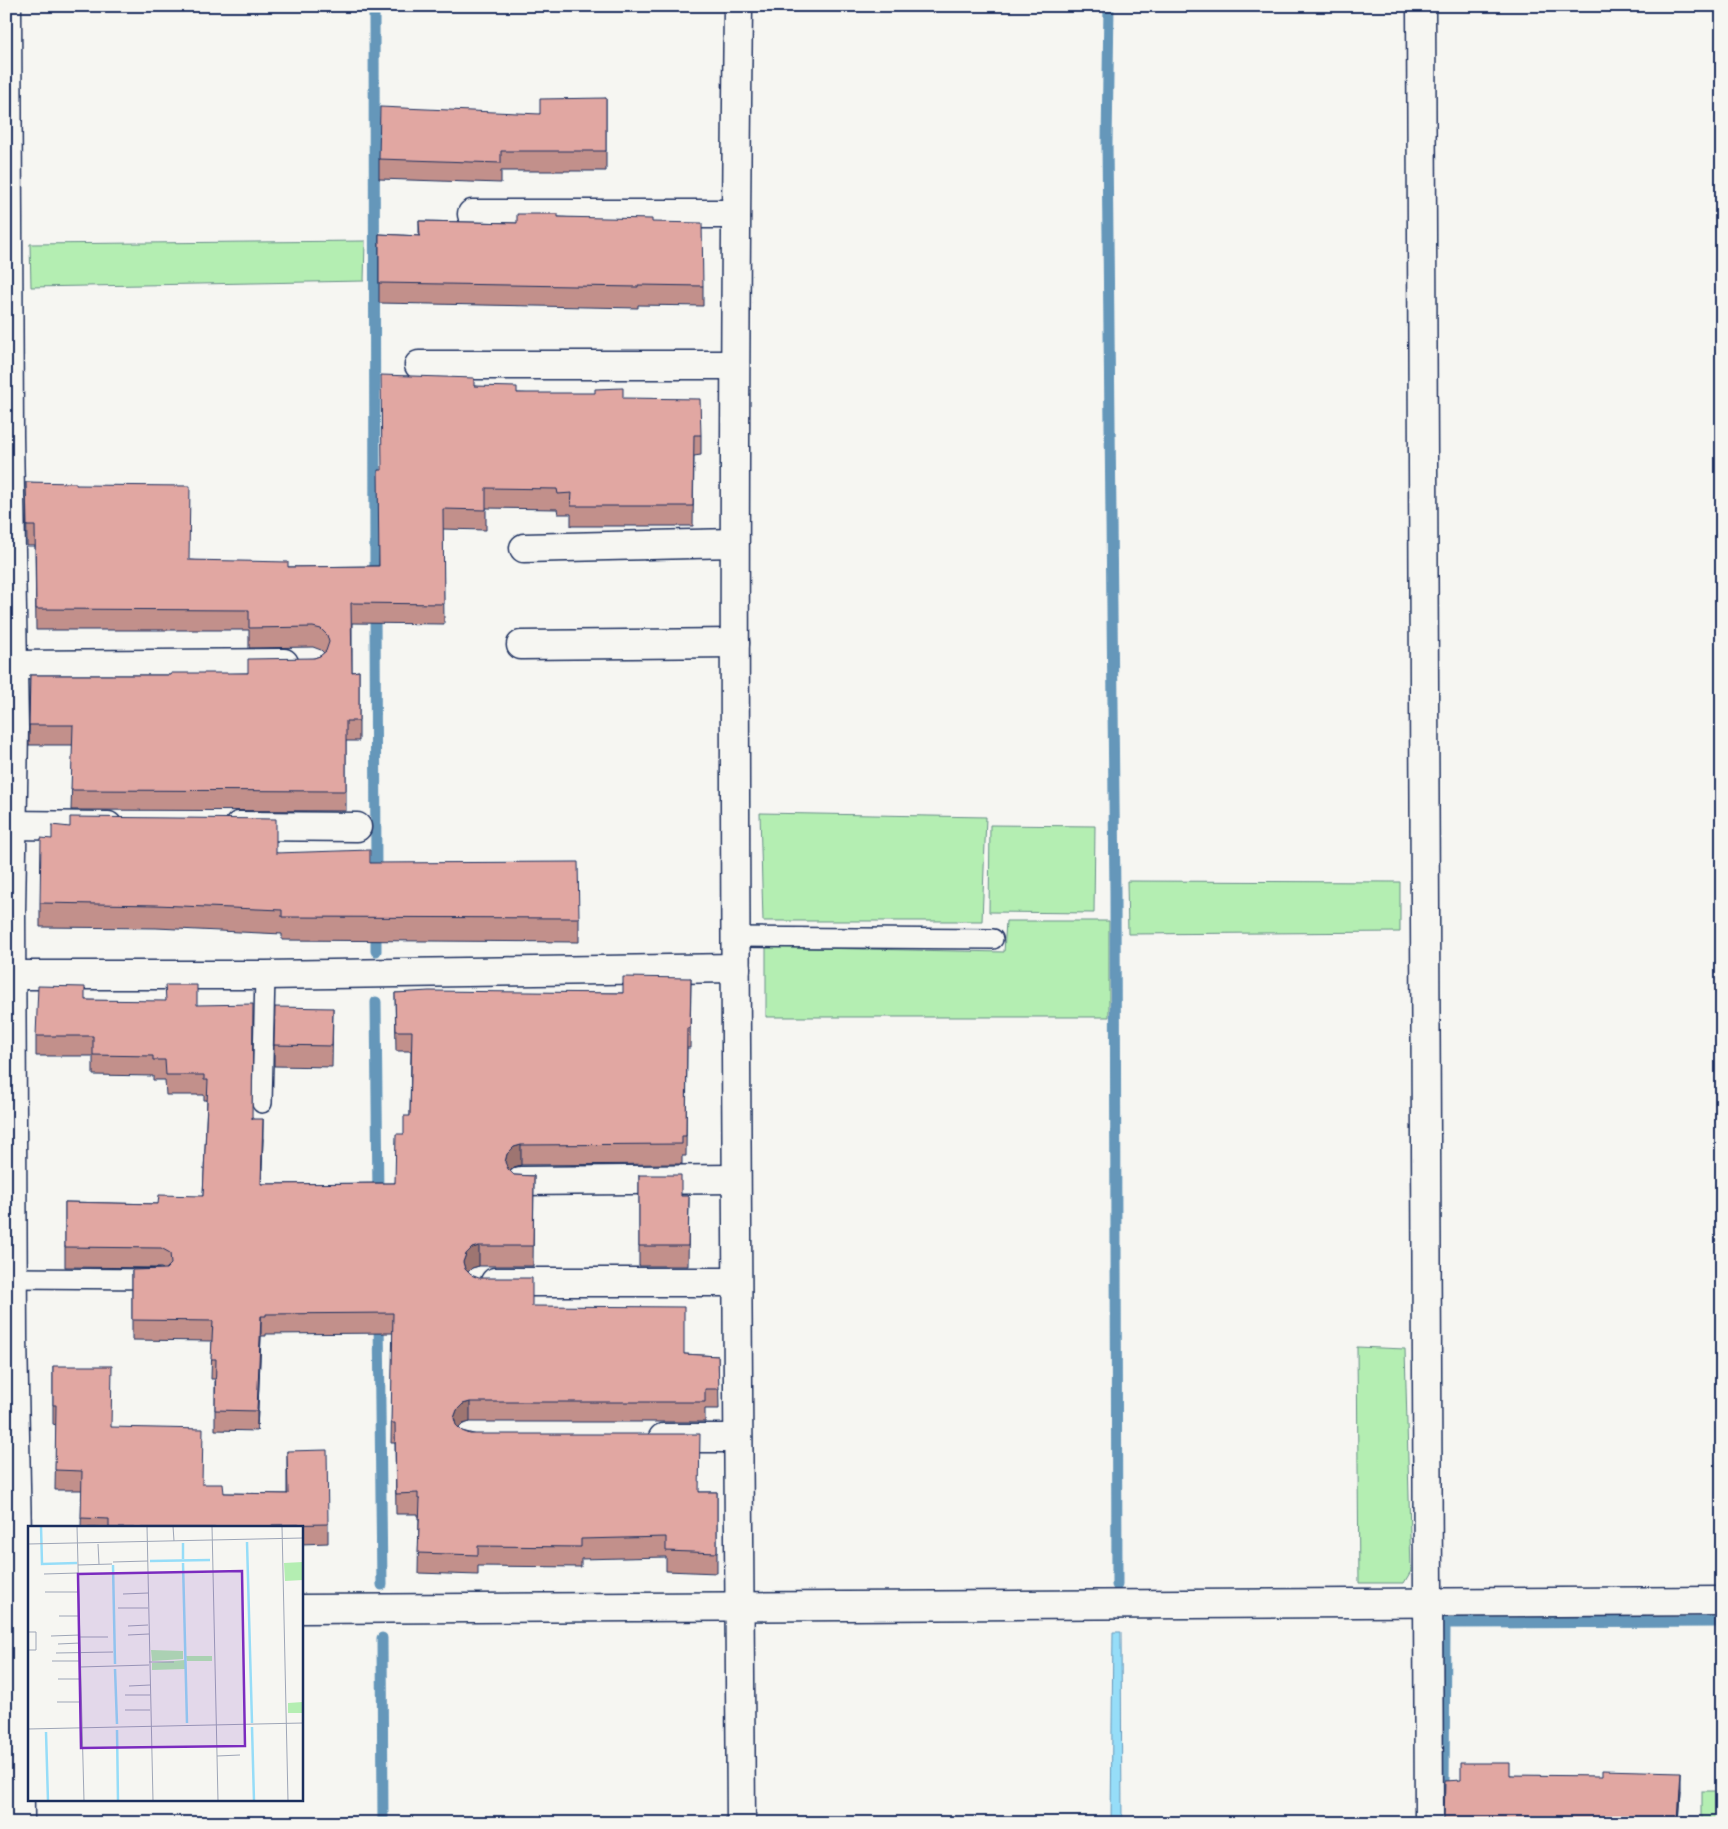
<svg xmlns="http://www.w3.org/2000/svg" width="1728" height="1829" font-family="'Shantell Sans',sans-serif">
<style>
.green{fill:#b4eeb2;stroke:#688e88}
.water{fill:#96ddf8;stroke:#6597ba}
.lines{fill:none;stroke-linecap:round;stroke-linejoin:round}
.stream{stroke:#6597ba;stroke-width:11}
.service-casing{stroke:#1b2f5e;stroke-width:22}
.minor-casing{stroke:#1b2f5e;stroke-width:31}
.service{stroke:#f6f6f2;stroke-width:19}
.minor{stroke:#f6f6f2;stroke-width:28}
.wall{fill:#c2908b;stroke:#1b2f5e}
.shaded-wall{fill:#9e7571;stroke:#1b2f5e}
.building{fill:#e1a7a2;stroke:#1b2f5e}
.inset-river{fill:none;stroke:#96ddf8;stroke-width:2.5}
.inset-road{fill:none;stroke:#9ea6b7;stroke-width:1}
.view{fill:#7b2cbf;fill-opacity:0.15;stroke:#7b2cbf;stroke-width:2.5}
.inset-edge{fill:none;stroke:#1b2f5e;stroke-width:2.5}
</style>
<rect width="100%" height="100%" fill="#f6f6f2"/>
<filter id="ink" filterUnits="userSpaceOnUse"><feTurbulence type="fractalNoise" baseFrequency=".02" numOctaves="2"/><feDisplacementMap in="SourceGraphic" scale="10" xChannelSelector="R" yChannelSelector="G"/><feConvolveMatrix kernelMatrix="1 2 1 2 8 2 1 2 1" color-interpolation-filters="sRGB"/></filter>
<g filter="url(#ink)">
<!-- green -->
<g class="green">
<polygon points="365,241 364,281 31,287 30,244"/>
<polygon points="760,813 986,817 982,921 763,921"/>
<polygon points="990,825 1095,826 1094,913 989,912"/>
<polygon points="1127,881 1400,882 1400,932 1128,934"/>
<polygon points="1006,921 1109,921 1109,1017 766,1017 766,947 1004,952"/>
<polygon points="1357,1347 1405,1349 1411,1571 1404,1583 1359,1583"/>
<rect x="1702" y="1791" width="20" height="32"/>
</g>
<!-- water -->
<polygon class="water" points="1113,1632 1121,1632 1122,1823 1111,1823"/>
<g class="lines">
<!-- stream -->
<g class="stream">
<polyline points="374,6 375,579"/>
<polyline points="1109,6 1107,143 1115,893 1117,1585"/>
<polyline points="375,608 376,877"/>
<polyline points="376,925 376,951"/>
<polyline points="376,1002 378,1198"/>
<polyline points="379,1319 382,1585"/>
<polyline points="382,1638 383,1823"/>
<polyline points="1444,1788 1445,1623 1722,1622"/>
</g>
<defs>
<g id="service">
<polyline points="735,937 993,939"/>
<polyline points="262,1103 265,975"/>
<polyline points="13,1278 156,1279"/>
</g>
<g id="minor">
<polyline points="7,6 9,436 14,728 11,912 13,1337 19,1635 20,1823"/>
<path d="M738 6C731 612 737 1217 741 1823"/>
<polyline points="1421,6 1429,1823"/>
<polyline points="472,214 735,214"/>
<polyline points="419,365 734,365"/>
<polyline points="524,548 734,543"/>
<polyline points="521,645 735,643"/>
<polyline points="13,665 284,663"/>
<polyline points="6,825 108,826"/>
<polyline points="239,826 357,827"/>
<polyline points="12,975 265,975 736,968"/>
<polyline points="521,1181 736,1179"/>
<polyline points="495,1282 736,1282"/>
<polyline points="663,1438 737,1438"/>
<polyline points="301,1609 1722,1601"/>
</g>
</defs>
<!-- service casing -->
<use href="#service" class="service-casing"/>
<!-- minor casing -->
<use href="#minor" class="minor-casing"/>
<!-- service -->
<use href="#service" class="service"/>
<!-- minor -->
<use href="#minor" class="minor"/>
</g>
<!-- wall -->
<g class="wall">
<polygon points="606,98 606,171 501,171 501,183 379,179 379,159 540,114"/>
<polygon points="558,217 652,222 703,286 703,306 638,305 638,308 379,303 379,234 419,236 419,221 517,223"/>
<polygon points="474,386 517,393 623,398 701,435 701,455 694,456 693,526 571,526 571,514 558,514 557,509 486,508 486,530 443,529 444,624 352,623 352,672 359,671 359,741 346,741 346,811 71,810 73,745 29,745 30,675 171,675 248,673 314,658 320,656 324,653 321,650 313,647 249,648 249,630 36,630 35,546 27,546 26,482 76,485 189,560 288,567 379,566 382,470"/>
<polygon points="276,853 370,863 579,918 579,942 282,940 282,934 156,928 40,927 40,903"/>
<polygon points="691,978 690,1048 687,1048 686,1156 682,1156 682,1164 521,1165 514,1167 510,1171 514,1175 534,1176 533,1266 479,1266 472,1268 468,1272 471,1275 532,1306 684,1354 718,1356 719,1409 705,1409 705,1422 470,1422 463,1424 459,1428 462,1431 700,1492 717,1492 717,1573 666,1571 666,1557 581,1559 581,1567 478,1566 478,1575 418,1573 419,1519 418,1519 418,1514 396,1514 395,1443 391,1443 393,1333 266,1334 266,1336 261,1336 257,1431 215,1430 215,1379 211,1379 212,1341 132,1340 132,1270 163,1269 161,1268 65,1267 65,1202 158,1204 203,1196 207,1100 204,1100 204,1095 166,1095 165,1080 153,1080 153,1076 93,1075 93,1056 36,1056 36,1036 85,1000 197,1005 263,1139 261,1184 395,1183 404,1134 410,1116 411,1051 396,1051 395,993 623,993"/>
<polygon points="333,1008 332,1067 274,1066 274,1045"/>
<polygon points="639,1175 681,1196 689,1196 688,1266 639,1266"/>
<polygon points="53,1366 111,1427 203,1484 224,1493 287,1494 287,1451 328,1524 328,1543 301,1544 301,1528 81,1528 82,1490 55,1490 56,1425 53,1424"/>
<polygon points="1510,1775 1681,1791 1679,1823 1444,1823"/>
</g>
<!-- shaded-wall -->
<g class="shaded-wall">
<polygon points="263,1119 263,1139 261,1204 261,1184"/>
<polygon points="521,1145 521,1165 514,1167 507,1174 505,1162 507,1154 514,1147"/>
<polygon points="479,1246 479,1266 472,1268 466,1274 463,1262 466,1254 472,1248"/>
<polygon points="261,1316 261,1336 257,1431 257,1411"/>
<polygon points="470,1402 470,1422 463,1424 457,1430 454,1418 457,1410 463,1404"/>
<polygon points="1681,1772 1681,1791 1679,1823 1678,1823"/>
</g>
<!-- building -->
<g class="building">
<polygon points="606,98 606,151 501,151 501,163 379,159 380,107 540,114 540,99"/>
<polygon points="517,214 558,214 558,217 652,219 652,222 702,223 703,286 638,285 638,287 379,283 379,234 420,236 419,221 517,223"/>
<polygon points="381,375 474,378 474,386 517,387 517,393 595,393 595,389 623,388 623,398 700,399 701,435 694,435 693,506 571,506 572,493 558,494 557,489 486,488 486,510 443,509 444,604 351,603 352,672 359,671 359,721 346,721 346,791 71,790 73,725 29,725 30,675 171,675 171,673 248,673 248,659 314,658 320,656 326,651 329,642 327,635 321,629 313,627 249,628 249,610 36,609 35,526 27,526 26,482 76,483 76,485 190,486 189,560 288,562 288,567 379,566 378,470 382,470"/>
<polygon points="70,817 276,819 276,853 370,850 370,863 578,862 579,918 282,917 282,910 156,905 40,903 41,838 52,839 52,825 70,827"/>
<polygon points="623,977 691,978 690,1028 687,1028 686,1136 682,1136 682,1144 521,1145 514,1147 507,1154 505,1162 508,1169 514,1175 534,1176 533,1246 479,1246 472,1248 466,1254 463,1262 465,1269 471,1275 479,1278 532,1278 532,1306 684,1307 684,1354 718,1356 719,1389 705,1389 705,1402 470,1402 463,1404 457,1410 454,1418 456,1425 462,1431 470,1434 700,1434 699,1492 717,1492 717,1553 666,1551 666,1537 581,1539 581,1547 478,1546 478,1555 418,1553 420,1499 418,1499 418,1493 396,1494 395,1423 391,1423 393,1313 266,1314 266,1316 261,1316 257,1411 215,1410 216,1359 211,1359 213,1321 132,1320 132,1270 166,1269 171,1264 170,1253 161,1248 65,1247 65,1202 158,1204 159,1195 203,1196 208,1080 204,1080 204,1075 166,1075 165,1060 153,1060 153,1056 93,1055 93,1036 36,1036 38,986 85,987 85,1000 166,1001 165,985 197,985 197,1005 253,1004 252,1119 263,1119 261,1184 395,1183 396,1134 404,1134 404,1116 410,1116 412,1031 396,1031 395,993 429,991 623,993"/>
<polygon points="275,1007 333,1008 332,1046 274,1045"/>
<polygon points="639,1175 681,1175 681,1196 689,1196 688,1246 639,1246"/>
<polygon points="53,1366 112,1366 111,1427 203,1429 202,1484 223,1484 224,1493 288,1494 287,1451 327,1450 328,1524 272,1525 272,1528 109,1528 109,1519 81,1518 82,1471 55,1470 56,1405 53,1405"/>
<polygon points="1461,1763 1510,1763 1510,1775 1602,1776 1602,1770 1681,1772 1678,1820 1591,1823 1587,1823 1587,1821 1510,1821 1510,1823 1444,1823 1445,1781 1461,1780"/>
</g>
</g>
<!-- overview -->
<g transform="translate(28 1526)">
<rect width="275" height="275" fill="#f6f6f2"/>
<path d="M275 36V54L257 55 256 37ZM123 124 155 125V133L124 135ZM158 130H184V135H159ZM157 134V143L124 144V137ZM275 176V187H260V177Z" fill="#b4eeb2"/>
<path class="inset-river" d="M13 0 14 38 49 37M219 16 224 197M155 17V33M122 35 182 34M155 37 159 197M85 39 87 138M87 143 89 198M224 201 226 275M89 204 90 275M18 206 20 275"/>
<path class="inset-road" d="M49 0 56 275M119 0 125 275M145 0 146 15M184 0 190 275M254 0 260 275M0 18 275 12M70 18 71 38M85 36 120 35M50 39 84 38M16 48 50 47M17 66H51M95 68 120 67M90 82H120M31 90H51M100 100 120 99M0 106H8V124H0M100 109 121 108M23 110 52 109M52 111H80M30 118 52 117M28 127 85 126M24 135H52M121 136H146M52 141 121 139M30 153H53M101 160 122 159M97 169H122M29 176H53M97 184H122M0 203 275 197M189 230 212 229"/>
<path class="view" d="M214 45 217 220 53 222 50 48Z"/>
<rect width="275" height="275" class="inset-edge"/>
</g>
<!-- margin -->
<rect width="1728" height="1829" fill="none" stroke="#f6f6f2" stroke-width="25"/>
<rect x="12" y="12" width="1703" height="1804" fill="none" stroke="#1b2f5e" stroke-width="2" filter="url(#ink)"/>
</svg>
